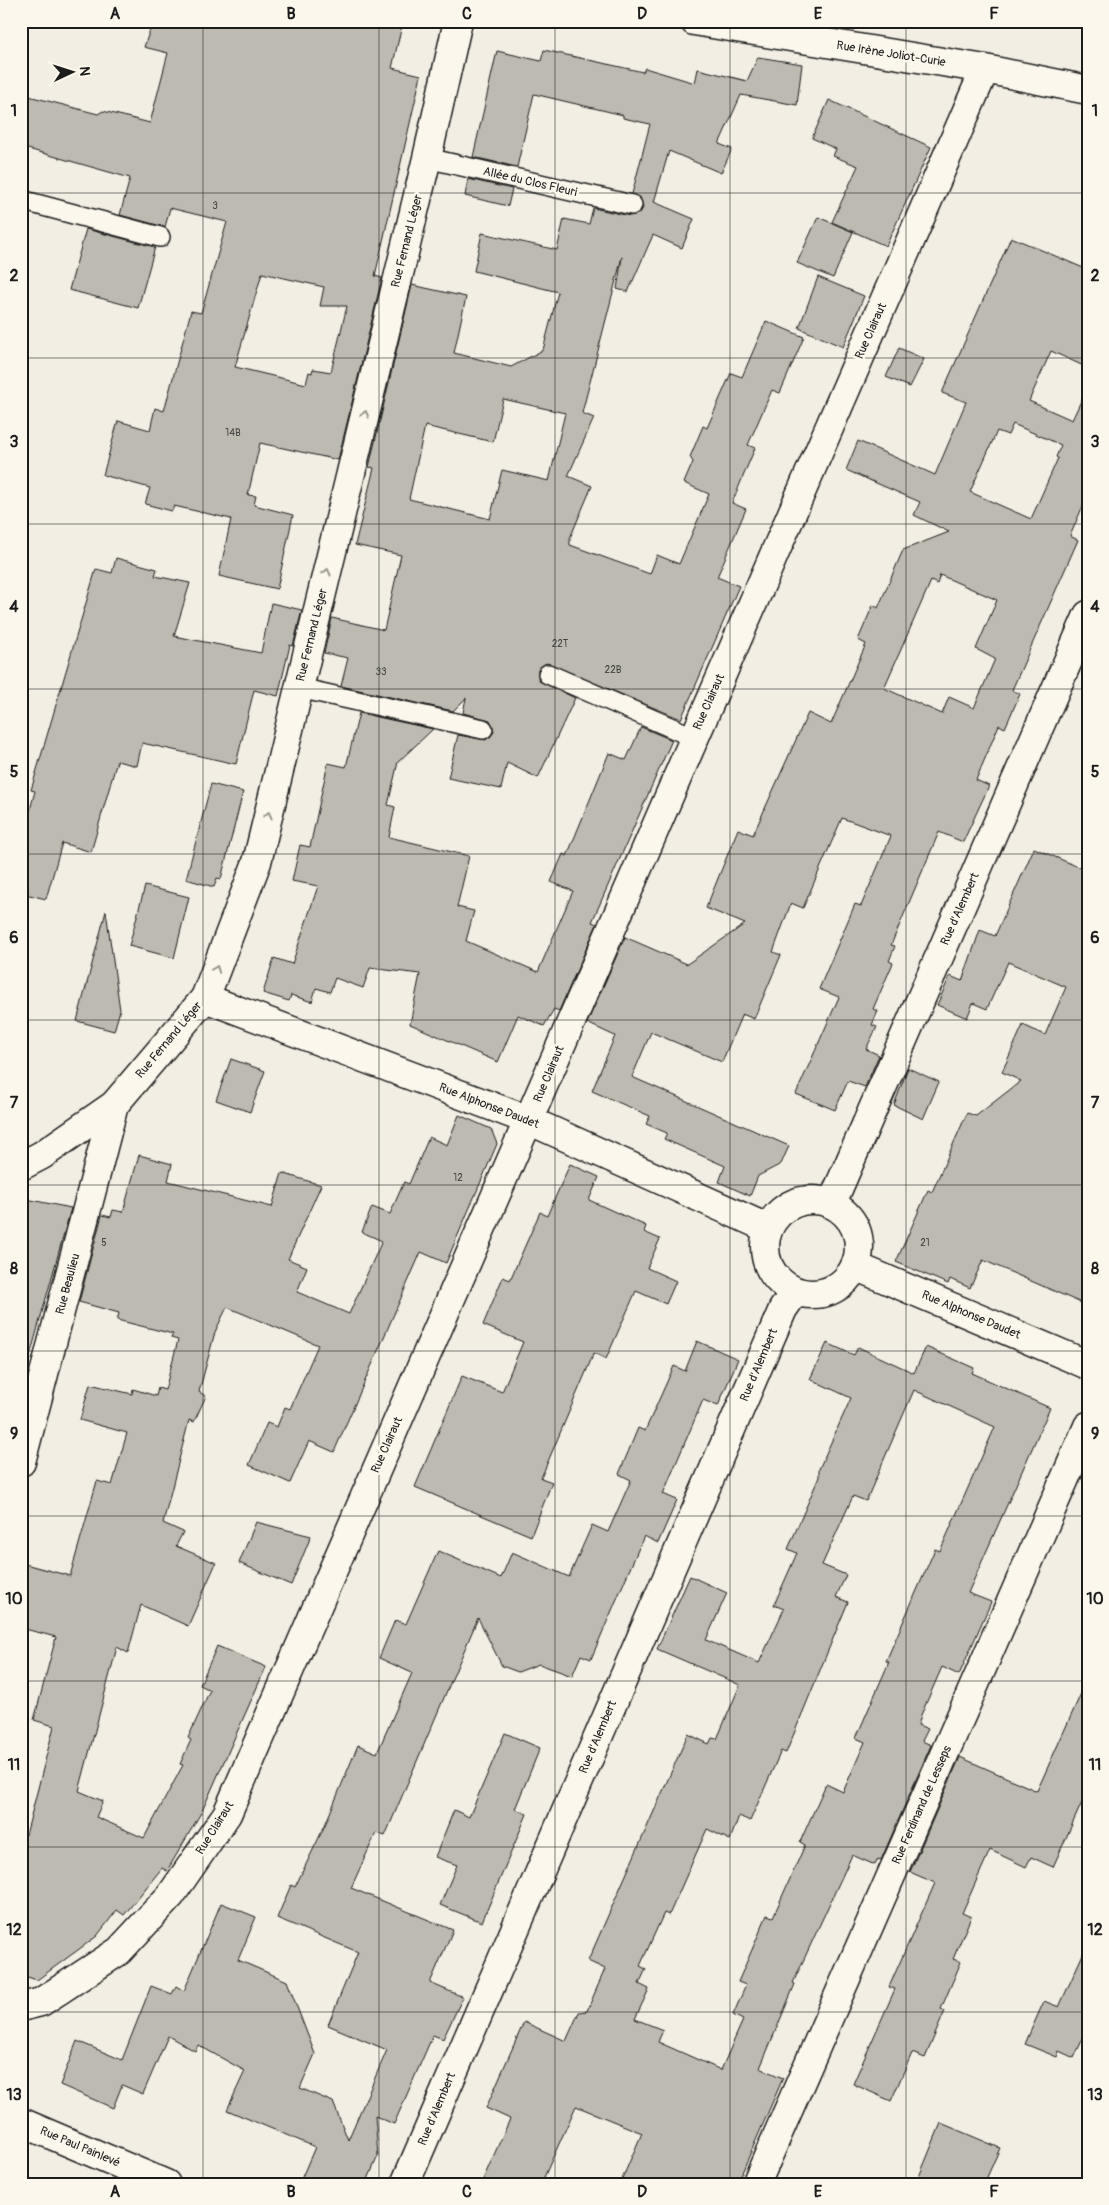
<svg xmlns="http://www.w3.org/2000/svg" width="1109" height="2205" font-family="Pangolin,sans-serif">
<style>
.building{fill:#bdbab1;stroke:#1c1c1c;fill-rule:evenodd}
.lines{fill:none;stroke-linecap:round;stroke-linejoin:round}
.lane-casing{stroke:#1c1c1c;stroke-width:22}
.street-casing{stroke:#1c1c1c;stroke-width:31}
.secondary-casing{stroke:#1c1c1c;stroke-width:31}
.lane{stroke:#fbf7ec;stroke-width:19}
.street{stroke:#fbf7ec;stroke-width:28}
.secondary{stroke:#fbf7ec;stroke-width:28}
.oneway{stroke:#97948e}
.grid{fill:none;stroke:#1c1c1c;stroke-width:1;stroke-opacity:0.55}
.labels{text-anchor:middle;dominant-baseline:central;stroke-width:5;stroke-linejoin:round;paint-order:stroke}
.number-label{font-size:10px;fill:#444441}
.street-label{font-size:12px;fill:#1c1c1c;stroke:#fbf7ec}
.neatline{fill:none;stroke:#1c1c1c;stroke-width:2}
.grid-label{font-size:16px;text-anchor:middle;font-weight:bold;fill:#1c1c1c}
</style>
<rect width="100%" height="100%" fill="#f2eee4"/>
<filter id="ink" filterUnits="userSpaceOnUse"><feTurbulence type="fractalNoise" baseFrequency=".02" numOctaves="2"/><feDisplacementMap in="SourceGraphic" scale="10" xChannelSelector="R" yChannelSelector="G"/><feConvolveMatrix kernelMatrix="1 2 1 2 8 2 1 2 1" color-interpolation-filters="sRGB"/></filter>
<g filter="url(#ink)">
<!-- building -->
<g class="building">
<path d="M153 21H403L392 68 421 75 375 276 382 278 338 460 260 443 248 495 256 496 254 505 293 515 277 589 219 576 231 519 174 506 172 511 145 504 150 488 103 475 118 421 150 430 155 408 164 411 191 311 201 313 227 222 170 208 165 227 120 215 130 178 21 147V94L98 114 103 111 150 123 168 53 144 47ZM262 273 324 287 320 306H347L331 372 313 369 312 373 309 372 306 384 235 367Z"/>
<path d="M544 50 643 72 645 68 695 83 698 69 747 81 758 57 802 64 797 105 741 95 719 144 732 149 721 173 669 151 654 202 694 219 682 248 653 235 628 292 617 289 622 257 582 413 594 418 568 476 592 486 570 538V545L650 574 657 555 679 564 709 494 684 483 693 462 690 457 703 426 707 428 731 373 742 377 766 321 804 337 780 393 772 390 748 445 755 448 732 503 746 509 717 577 739 586 681 719 546 663 538 670 539 681 575 698 538 778 507 763 501 789 448 778 458 735 486 740 494 732 490 720 463 713 466 698 453 711 341 686 348 658 324 653 332 618 384 630 401 555 355 545 374 468 369 467 412 285 466 297 454 353 511 367 543 350 558 292 474 271 482 233 557 250 564 219 589 224 593 208 630 216 640 213 643 208 640 197 632 194 650 124 623 118V115L534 94 517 167 473 157 497 51 541 61ZM503 399 565 413 549 481 502 470 490 519 409 499 425 426 493 442Z"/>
<polygon points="829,100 931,147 886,246 832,222 858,166 833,156 836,149 812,138"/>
<polygon points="468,179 512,189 508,206 465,196"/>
<polygon points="818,217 853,232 833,278 797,263"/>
<polygon points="86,229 155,247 138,308 69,290"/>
<path d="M1011 237 1088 270V368L1051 351 1029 401 1072 420 1088 386V494L1070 536 1078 540 1012 690 1020 694 1005 728 999 725 976 780 989 786 963 842 939 832 891 945 895 946 889 961 893 963 873 1009 878 1011 872 1025 877 1027 866 1049 879 1055 865 1087 848 1081 835 1110 796 1094 839 997 819 989 855 904 861 906 891 836 842 818 803 908 791 903 773 952 781 955 754 1019 742 1014 722 1062 651 1032 632 1077 789 1146 781 1164 758 1176 750 1196 719 1182 725 1166 664 1139 667 1133 646 1124 650 1116 592 1091 615 1036 587 1023 625 937 687 964 745 924 706 908 738 829 753 835 808 713 831 724 866 644 858 640 873 605 878 608 903 550 949 532 914 515 920 502 846 470 858 441 935 475 966 402 942 393ZM1013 424 1061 445 1056 457 1058 458 1031 519 970 492 997 431 1008 435ZM940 575 997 600 976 649 995 659 974 708 949 697 942 714 884 688 931 581 937 584Z"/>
<polygon points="818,277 864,296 843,347 799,328"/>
<polygon points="899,348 924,359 910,387 886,377"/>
<polygon points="116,558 157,569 155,576 190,583 174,636 261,653 271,603 302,610 293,646 290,645 278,696 254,690 236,764 142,743 137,766 117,761 91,852 62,843 46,899 21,893 21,844 35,791 31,790 96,569 112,573"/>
<polygon points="359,713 433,729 398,762 388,805 395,807 389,837 469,856 457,907 474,911 466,941 538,972 573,891 551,882 563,854 567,856 609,753 626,760 641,727 672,740 592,922 597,924 559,1011 554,1009 544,1026 518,1015 498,1062 410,1024 420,974 370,968 363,988 335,978 330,992 316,988 312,1002 291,995 289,1001 263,993 274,958 292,964 318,886 292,881 300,845 310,847 328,763 346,767"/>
<polygon points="211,784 243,792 221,879 217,878 214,887 186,879"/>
<polygon points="1034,848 1088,871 1088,1306 983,1260 970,1288 950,1279 948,1284 896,1262 928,1190 932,1192 967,1113 976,1116 1021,1081 1002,1072 1023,1025 1045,1035 1066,987 1008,962 987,1009 973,1003 967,1018 937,1005 950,976 962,981 980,930 995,936"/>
<polygon points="145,886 189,897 174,958 129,946"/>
<polygon points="106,911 120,1010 114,1031 77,1021"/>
<polygon points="231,1059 265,1071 250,1112 216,1100"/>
<polygon points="908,1068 939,1082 923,1119 894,1105"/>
<polygon points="459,1115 491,1129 497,1144 446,1263 421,1252 334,1452 309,1441 290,1483 249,1465 267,1423 277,1427 285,1407 290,1409 318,1345 227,1307 215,1332 199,1392 206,1396 194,1422 189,1420 163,1523 183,1532 176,1546 216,1563 188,1626 141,1605 128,1653 117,1647 79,1791 103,1801 96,1817 144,1838 183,1765 180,1764 191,1740 188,1738 210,1690 200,1685 217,1646 266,1667 202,1811 167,1871 162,1868 124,1915 117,1910 97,1936 37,1980 21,1975 21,1834 26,1835 54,1726 34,1720 56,1637 21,1628 21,1563 70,1576 97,1481 112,1485 127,1433 80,1420 90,1384 132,1394 133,1389 156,1396 158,1388 165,1390 178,1340 171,1338 173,1334 117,1320 119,1313 79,1302 102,1215 111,1217 113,1210 123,1212 139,1155 172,1164 168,1181 272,1207 282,1173 321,1185 288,1259 307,1267 297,1292 349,1314 382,1241 362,1232 372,1207 390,1214 404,1182 409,1184 429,1137 447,1145"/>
<polygon points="570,1164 599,1177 589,1200 646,1226 644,1232 660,1239 647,1268 676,1281 666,1304 636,1291 606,1359 594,1353 541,1478 552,1482 531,1536 415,1487 462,1376 502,1392 523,1342 483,1325 503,1277 510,1280 540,1212 547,1216"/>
<polygon points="21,1198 71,1208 28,1363 21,1362"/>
<polygon points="697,1341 738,1359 718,1406 703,1400 663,1494 677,1500 658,1543 644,1536 591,1659 581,1655 572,1676 539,1664 518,1672 502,1666 478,1618 385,1836 376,1833 351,1888 453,1930 430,1983 463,1997 443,2039 433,2035 394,2124 375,2116 378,2156 366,2184 299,2184 315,2147 227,2110 245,2071 198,2045 195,2051 168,2036 143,2094 122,2085 113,2108 60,2085 77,2041 122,2060 151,1986 172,1994 176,1986 184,1991 221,1903 256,1917 238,1960 287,1981 315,2054 300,2088 333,2102 348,2140 387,2050 328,2025 358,1952 277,1918 291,1885 295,1887 325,1825 358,1745 377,1753 412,1673 379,1658 395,1620 406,1624 438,1551 501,1578 512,1552 569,1577 592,1525 608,1532 631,1480 619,1474 638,1428 645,1431 674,1366 685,1371"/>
<path d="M827 1343 854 1355 858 1347 914 1373 926 1347 974 1368 972 1373 1050 1408 968 1593 991 1602 959 1675 942 1667 921 1715 918 1725 928 1729 922 1741 931 1745 881 1860 878 1859 875 1865 852 1855 793 1983 795 1984 760 2068 783 2078 737 2184H620L642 2133 576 2106 541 2184H481L510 2119 486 2108 524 2022 566 2041 579 2012 587 2011 605 1969 588 1961 688 1734 709 1744 712 1738 717 1739 740 1685 657 1649 690 1576 727 1593 706 1640 759 1663 784 1609 774 1605 797 1553 788 1549 819 1477V1469L851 1398 810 1379ZM914 1390 995 1427 940 1551 935 1549 886 1661 889 1662 856 1738 865 1742 843 1792 826 1784 800 1842 805 1845 773 1917 767 1915 738 1982 746 1985 733 2015 743 2020 721 2070 658 2042 663 2030 635 2019 649 1989 639 1984 646 1969 640 1966 664 1913 669 1915 707 1829 730 1840 739 1816 750 1821 781 1751 786 1753 848 1602 836 1597 846 1575 822 1565 853 1496 866 1501Z"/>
<polygon points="256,1522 311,1536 291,1585 239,1563"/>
<polygon points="1088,1678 1088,1789 1053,1867 1031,1857 1026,1867 990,1850 962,1913 971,1917 953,1959 961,1962 941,2009 945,2011 925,2058 912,2053 891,2101 853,2084 895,1989 889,1987 935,1883 910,1872 960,1757 1037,1791"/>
<polygon points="505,1733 540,1748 515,1809 527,1814 482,1922 440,1905 457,1865 435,1857 454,1810 469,1817"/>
<polygon points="1088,1943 1088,2027 1074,2058 1059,2051 1057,2057 1025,2044 1044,2001 1059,2007"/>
<polygon points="941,2123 1000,2148 984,2184 916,2184"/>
</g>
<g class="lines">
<defs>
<g id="lane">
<polyline points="427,158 632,205"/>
<polyline points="21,200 160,237"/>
<polyline points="548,674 693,737"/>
<polyline points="299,688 483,729"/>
</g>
<g id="street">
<polyline points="205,998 528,1120 767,1228"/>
<polyline points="21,1166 42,1155 114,1105 205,998 257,862 427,158 458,21"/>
<circle cx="812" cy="1247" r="47"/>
<polyline points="832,1203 1088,615"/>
<polyline points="855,1266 1088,1365"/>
<polyline points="21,1462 114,1105"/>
<polyline points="21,2007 41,2002 119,1951 171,1895 227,1814 985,69"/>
<polyline points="21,2122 166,2184"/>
<polyline points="405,2184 783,1309 795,1292"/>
<polyline points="756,2184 1088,1426"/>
</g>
<polyline id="secondary" points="694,21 985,69 1088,90"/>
</defs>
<!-- lane casing -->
<use href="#lane" class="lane-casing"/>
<!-- street casing -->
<use href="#street" class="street-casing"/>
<!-- secondary casing -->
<use href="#secondary" class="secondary-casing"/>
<!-- lane -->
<use href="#lane" class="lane"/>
<!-- street -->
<use href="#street" class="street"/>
<!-- secondary -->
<use href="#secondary" class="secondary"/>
</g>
<!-- one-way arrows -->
<defs><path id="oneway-chevron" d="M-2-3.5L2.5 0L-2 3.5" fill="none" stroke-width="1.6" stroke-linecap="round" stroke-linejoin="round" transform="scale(1.25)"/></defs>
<g class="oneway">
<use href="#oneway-chevron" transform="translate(365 414) rotate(-76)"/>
<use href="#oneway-chevron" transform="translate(327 572) rotate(-76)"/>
<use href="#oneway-chevron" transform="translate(268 815) rotate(-76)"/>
<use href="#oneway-chevron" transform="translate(216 969) rotate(-69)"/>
</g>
</g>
<!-- grid -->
<path class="grid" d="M203 21V2184M379 21V2184M555 21V2184M730 21V2184M906 21V2184M21 193H1088M21 358H1088M21 524H1088M21 689H1088M21 854H1088M21 1020H1088M21 1185H1088M21 1351H1088M21 1516H1088M21 1681H1088M21 1847H1088M21 2012H1088"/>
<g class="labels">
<!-- number labels -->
<g class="number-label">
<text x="215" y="206">3</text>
<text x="233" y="433">14B</text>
<text x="560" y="644">22T</text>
<text x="613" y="670">22B</text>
<text x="381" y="672">33</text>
<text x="458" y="1178">12</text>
<text x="104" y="1243">5</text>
<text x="925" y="1243">21</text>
</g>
<!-- street labels -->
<g class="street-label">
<text transform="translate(891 54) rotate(9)">Rue Irène Joliot-Curie</text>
<text transform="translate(530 182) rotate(13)">Allée du Clos Fleuri</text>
<text transform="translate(407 241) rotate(-76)">Rue Fernand Léger</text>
<text transform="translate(871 331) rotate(-66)">Rue Clairaut</text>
<text transform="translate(312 635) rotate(-76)">Rue Fernand Léger</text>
<text transform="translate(709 702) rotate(-66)">Rue Clairaut</text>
<text transform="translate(960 909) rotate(-66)">Rue d'Alembert</text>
<text transform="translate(169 1040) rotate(-50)">Rue Fernand Léger</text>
<text transform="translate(549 1074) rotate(-67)">Rue Clairaut</text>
<text transform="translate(489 1106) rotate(21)">Rue Alphonse Daudet</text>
<text transform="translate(68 1284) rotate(-75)">Rue Beaulieu</text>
<text transform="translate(971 1315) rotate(23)">Rue Alphonse Daudet</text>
<text transform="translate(759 1365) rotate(-67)">Rue d'Alembert</text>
<text transform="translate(387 1445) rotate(-66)">Rue Clairaut</text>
<text transform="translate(598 1737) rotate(-67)">Rue d'Alembert</text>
<text transform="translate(922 1805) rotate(-66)">Rue Ferdinand de Lesseps</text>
<text transform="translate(215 1828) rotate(-58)">Rue Clairaut</text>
<text transform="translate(437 2109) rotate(-67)">Rue d'Alembert</text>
<text transform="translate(80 2147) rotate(23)">Rue Paul Painlevé</text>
</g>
</g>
<!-- margin -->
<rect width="1109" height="2205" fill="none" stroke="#fbf7ec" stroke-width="55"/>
<!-- north arrow -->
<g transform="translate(72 72) rotate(86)" stroke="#fbf7ec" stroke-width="4" paint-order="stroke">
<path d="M0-4L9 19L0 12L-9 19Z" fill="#1c1c1c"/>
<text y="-8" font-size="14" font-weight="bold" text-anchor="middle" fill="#1c1c1c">N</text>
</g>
<rect x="28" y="28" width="1054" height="2150" class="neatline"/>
<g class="grid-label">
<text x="115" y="19">A</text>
<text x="291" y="19">B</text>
<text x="467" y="19">C</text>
<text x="642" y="19">D</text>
<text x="818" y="19">E</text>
<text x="994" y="19">F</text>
<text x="14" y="116">1</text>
<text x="1095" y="116">1</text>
<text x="14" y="281">2</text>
<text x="1095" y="281">2</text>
<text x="14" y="447">3</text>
<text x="1095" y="447">3</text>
<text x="14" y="612">4</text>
<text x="1095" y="612">4</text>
<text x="14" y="777">5</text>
<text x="1095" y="777">5</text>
<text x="14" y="943">6</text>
<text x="1095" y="943">6</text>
<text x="14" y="1108">7</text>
<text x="1095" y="1108">7</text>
<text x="14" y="1274">8</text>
<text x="1095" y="1274">8</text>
<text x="14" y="1439">9</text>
<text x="1095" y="1439">9</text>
<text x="14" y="1604">10</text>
<text x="1095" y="1604">10</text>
<text x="14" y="1770">11</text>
<text x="1095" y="1770">11</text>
<text x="14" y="1935">12</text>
<text x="1095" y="1935">12</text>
<text x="14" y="2100">13</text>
<text x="1095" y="2100">13</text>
<text x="115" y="2197">A</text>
<text x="291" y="2197">B</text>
<text x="467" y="2197">C</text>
<text x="642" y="2197">D</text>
<text x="818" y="2197">E</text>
<text x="994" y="2197">F</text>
</g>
</svg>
